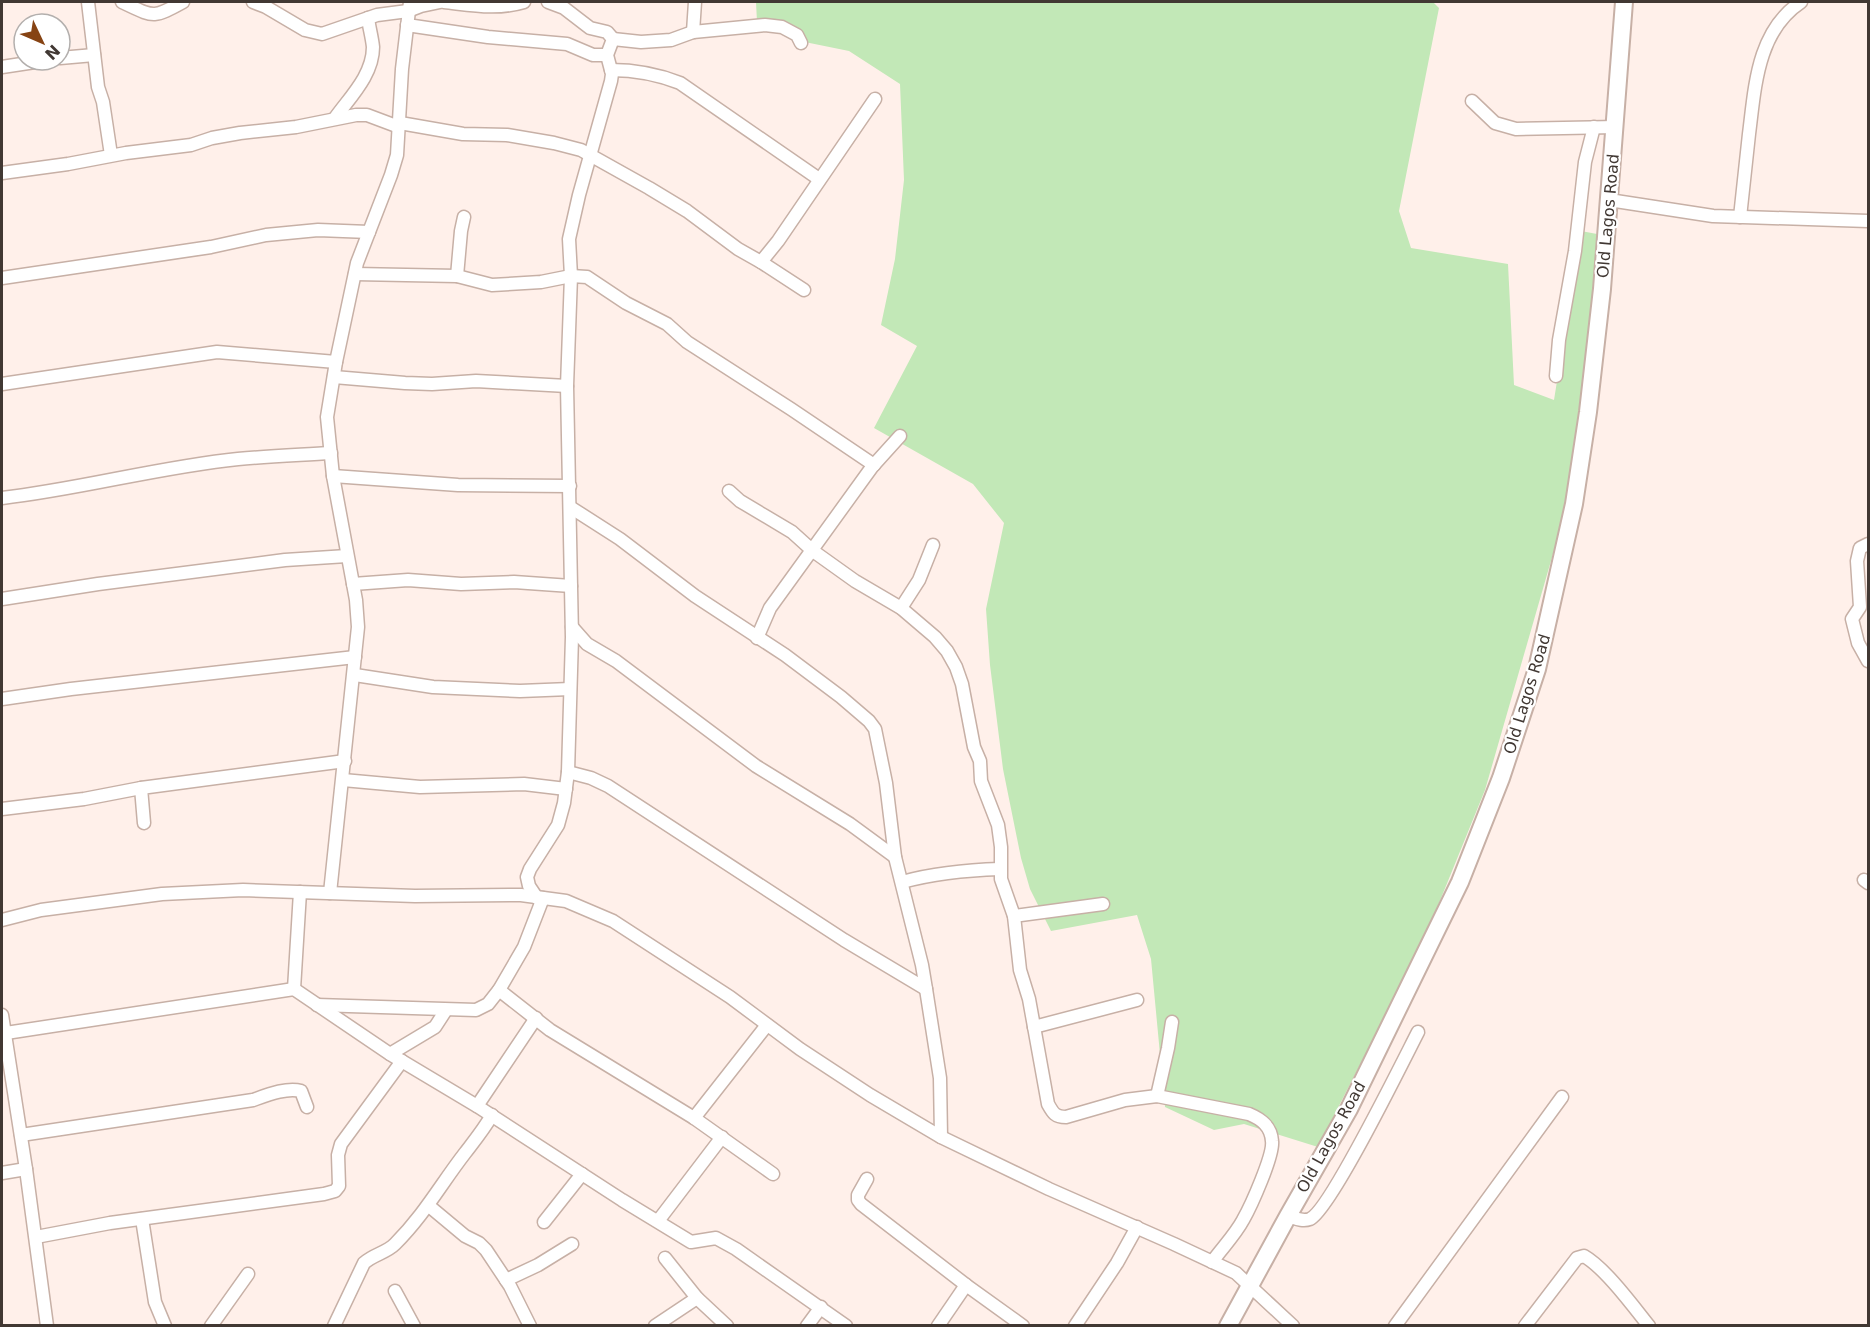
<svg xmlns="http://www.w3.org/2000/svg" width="1870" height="1327" font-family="'DejaVu Sans',sans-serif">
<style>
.green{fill:#c2e8b7}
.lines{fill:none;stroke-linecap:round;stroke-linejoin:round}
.minor-casing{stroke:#c7b0a6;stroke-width:15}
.major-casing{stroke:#c7b0a6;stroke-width:20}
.minor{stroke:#fff;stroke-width:12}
.major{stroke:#fff;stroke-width:16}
.labels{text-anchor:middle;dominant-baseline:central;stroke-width:4.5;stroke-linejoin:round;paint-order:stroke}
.street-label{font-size:16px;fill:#413833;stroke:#fff}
</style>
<rect width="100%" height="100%" fill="#fff0ea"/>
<!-- green -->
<polygon class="green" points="756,2 1433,2 1439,8 1399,211 1411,248 1508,264 1514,385 1554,400 1581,231 1597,234 1584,412 1559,533 1485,790 1426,935 1318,1147 1244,1124 1214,1130 1165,1107 1151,959 1137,915 1051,931 1030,889 1021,858 1003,769 990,665 986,609 1004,523 973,484 874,428 917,346 881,325 895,259 904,180 900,84 849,51 790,39 757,22"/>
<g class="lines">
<defs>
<g id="minor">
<polyline points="88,2 98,87 103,102 111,155"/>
<path d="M122 2C154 17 152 19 183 2"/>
<polyline points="253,2 266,7 305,30 322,34 377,15 408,11 421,6 440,2"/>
<path d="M444 2C472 5 497 10 524 2"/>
<polyline points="407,25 488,37 567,44 593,55 607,55"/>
<polyline points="693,32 695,2"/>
<polyline points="613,39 641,42 671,40 693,32 765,25 782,27 797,35 801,43"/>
<polyline points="60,58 94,55"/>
<polyline points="2,67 48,60"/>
<path d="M611 70C636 70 657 74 680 83L819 179"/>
<polyline points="1472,101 1495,123 1516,129 1616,127"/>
<path d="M335 118C350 97 373 75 373 47 372 37 369 27 368 18"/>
<polyline points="400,123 463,134 507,135 554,143 581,150 649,188 687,211 738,249 761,262 804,290"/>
<polyline points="2,173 68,164 126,153 191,145 212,138 240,133 296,127 356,115 367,115 399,127"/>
<polyline points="1609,200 1713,216 1868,221"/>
<path d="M1740 217C1743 190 1746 162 1749 134 1755 87 1757 31 1801 2"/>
<polyline points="761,262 778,241 875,99"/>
<polyline points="355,274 457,276 492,285 541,282 571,276 587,277 626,303 667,324 687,342 791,409 874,465"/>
<polyline points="457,276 461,231 464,217"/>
<polyline points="2,278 211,247 266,235 318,230 369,232"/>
<polyline points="1556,376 1559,340 1575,251 1585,162 1594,127"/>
<polyline points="334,377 405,383 432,384 476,381 567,386"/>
<polyline points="2,384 217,352 336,362"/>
<polyline points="333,476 458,485 570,486"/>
<path d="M729 491 740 501 792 532 813 551 855 581 901 608 935 637 947 651 956 667 962 684 974 747 980 761 981 781 998 825 1001 847V879L1014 916 1020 970 1029 999 1048 1104C1053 1113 1055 1117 1066 1117L1125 1100 1157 1096 1249 1114C1261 1119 1271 1126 1272 1141 1274 1155 1251 1206 1243 1220 1235 1235 1222 1248 1212 1262"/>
<path d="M2 498C81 489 159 467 238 459 269 456 300 455 331 453"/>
<polyline points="570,507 620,539 695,596 785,655 841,697 869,721 875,729 886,783 895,857 922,965 926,989 940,1078 941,1137"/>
<polyline points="1868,544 1860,548 1857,561 1860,607 1852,619 1858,643 1868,661"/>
<polyline points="353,584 408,580 461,584 514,582 571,586"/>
<polyline points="2,599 98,584 285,560 347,556"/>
<polyline points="901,608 919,580 933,545"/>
<polyline points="572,627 587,644 616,661 756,766 850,824 895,857"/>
<polyline points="757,638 770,608 872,467 900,436"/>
<polyline points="355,675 433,687 520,691 570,689"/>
<polyline points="2,699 71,689 355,657"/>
<polyline points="568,772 591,778 608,786 844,940 926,989"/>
<polyline points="343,780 420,787 524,784 566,789"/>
<polyline points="2,809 84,799 141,788"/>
<polyline points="144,823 141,788 345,761"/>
<polyline points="1864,880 1868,883"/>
<path d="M902 882C935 873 966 870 1000 869"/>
<polyline points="330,893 358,627 356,600 333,476 327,417 336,362 357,263 391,175 397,155 402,69 410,2"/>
<polyline points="537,898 529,886 527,877 530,869 558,825 564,803 568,772 572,637 567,386 571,276 569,239 579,195 611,81 612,74 607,55 613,39 607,32 590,28 564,8 548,2"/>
<polyline points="543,898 524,947 499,990 550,1030 694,1118 773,1174"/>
<polyline points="1014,916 1103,904"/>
<polyline points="2,920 41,910 162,894 243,890 415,896 521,895 566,901 613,921 730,997 800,1049 870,1095 941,1137 1049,1189 1174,1244 1236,1273 1293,1326"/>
<polyline points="294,989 300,892"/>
<polyline points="317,1005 476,1010 488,1004 499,990"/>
<polyline points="2,1015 26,1169 47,1326"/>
<polyline points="1034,1027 1137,1000"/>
<polyline points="6,1033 294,989 390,1054 477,1106 622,1200 691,1242 716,1238 736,1249 846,1326"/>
<polyline points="390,1054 435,1027 446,1010"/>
<polyline points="1157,1096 1168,1048 1172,1022"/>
<polyline points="477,1106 536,1018"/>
<polyline points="694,1118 767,1025"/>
<path d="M21 1135 253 1100C267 1095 287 1087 301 1091L307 1107"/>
<polyline points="2,1173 26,1169"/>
<polyline points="867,1179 858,1195 858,1200 861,1204 966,1285 1023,1326"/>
<polyline points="429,1206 465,1236 479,1243 486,1250 510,1286 530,1326"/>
<path d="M1288 1216C1295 1218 1302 1222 1310 1219 1330 1210 1403 1061 1418 1032"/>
<polyline points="142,1219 155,1302 165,1326"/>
<polyline points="658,1221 722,1137"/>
<polyline points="544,1222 582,1174"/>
<polyline points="36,1237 110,1223 324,1194 335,1191 339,1186 338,1155 341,1144 402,1061"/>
<polyline points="665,1258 697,1298 727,1326"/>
<polyline points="506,1280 538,1265 572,1244"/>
<polyline points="395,1291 414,1326"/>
<polyline points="211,1326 248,1274"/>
<path d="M334 1326 364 1263C374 1254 386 1253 395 1244 424 1215 441 1184 465 1153 475 1140 484 1129 492 1115"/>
<polyline points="655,1326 697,1298"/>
<polyline points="807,1326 821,1307"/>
<polyline points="938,1326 966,1285"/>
<polyline points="1075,1326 1117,1263 1137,1227"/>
<polyline points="1395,1326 1562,1097"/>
<path d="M1525 1326 1577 1258 1584 1256C1605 1268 1633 1306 1649 1326"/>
</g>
<polyline id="major" points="1228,1326 1288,1216 1349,1109 1460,882 1501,778 1537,669 1574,504 1588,412 1602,289 1624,2"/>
</defs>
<!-- minor casing -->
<use href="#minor" class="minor-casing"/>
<!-- major casing -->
<use href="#major" class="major-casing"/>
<!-- minor -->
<use href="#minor" class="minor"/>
<!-- major -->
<use href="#major" class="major"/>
</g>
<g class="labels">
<!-- street labels -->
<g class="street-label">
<text transform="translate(1608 216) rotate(-85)">Old Lagos Road</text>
<text transform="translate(1527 694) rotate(-73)">Old Lagos Road</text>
<text transform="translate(1331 1137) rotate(-61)">Old Lagos Road</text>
</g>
</g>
<!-- border -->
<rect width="1870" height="1327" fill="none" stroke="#413833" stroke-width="6"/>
<!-- north arrow -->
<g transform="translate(42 42) rotate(134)"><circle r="28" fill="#ffffff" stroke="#b3afad" stroke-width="1.5"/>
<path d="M0-4.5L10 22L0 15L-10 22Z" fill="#864313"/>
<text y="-9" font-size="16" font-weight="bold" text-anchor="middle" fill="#413833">N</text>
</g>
</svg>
